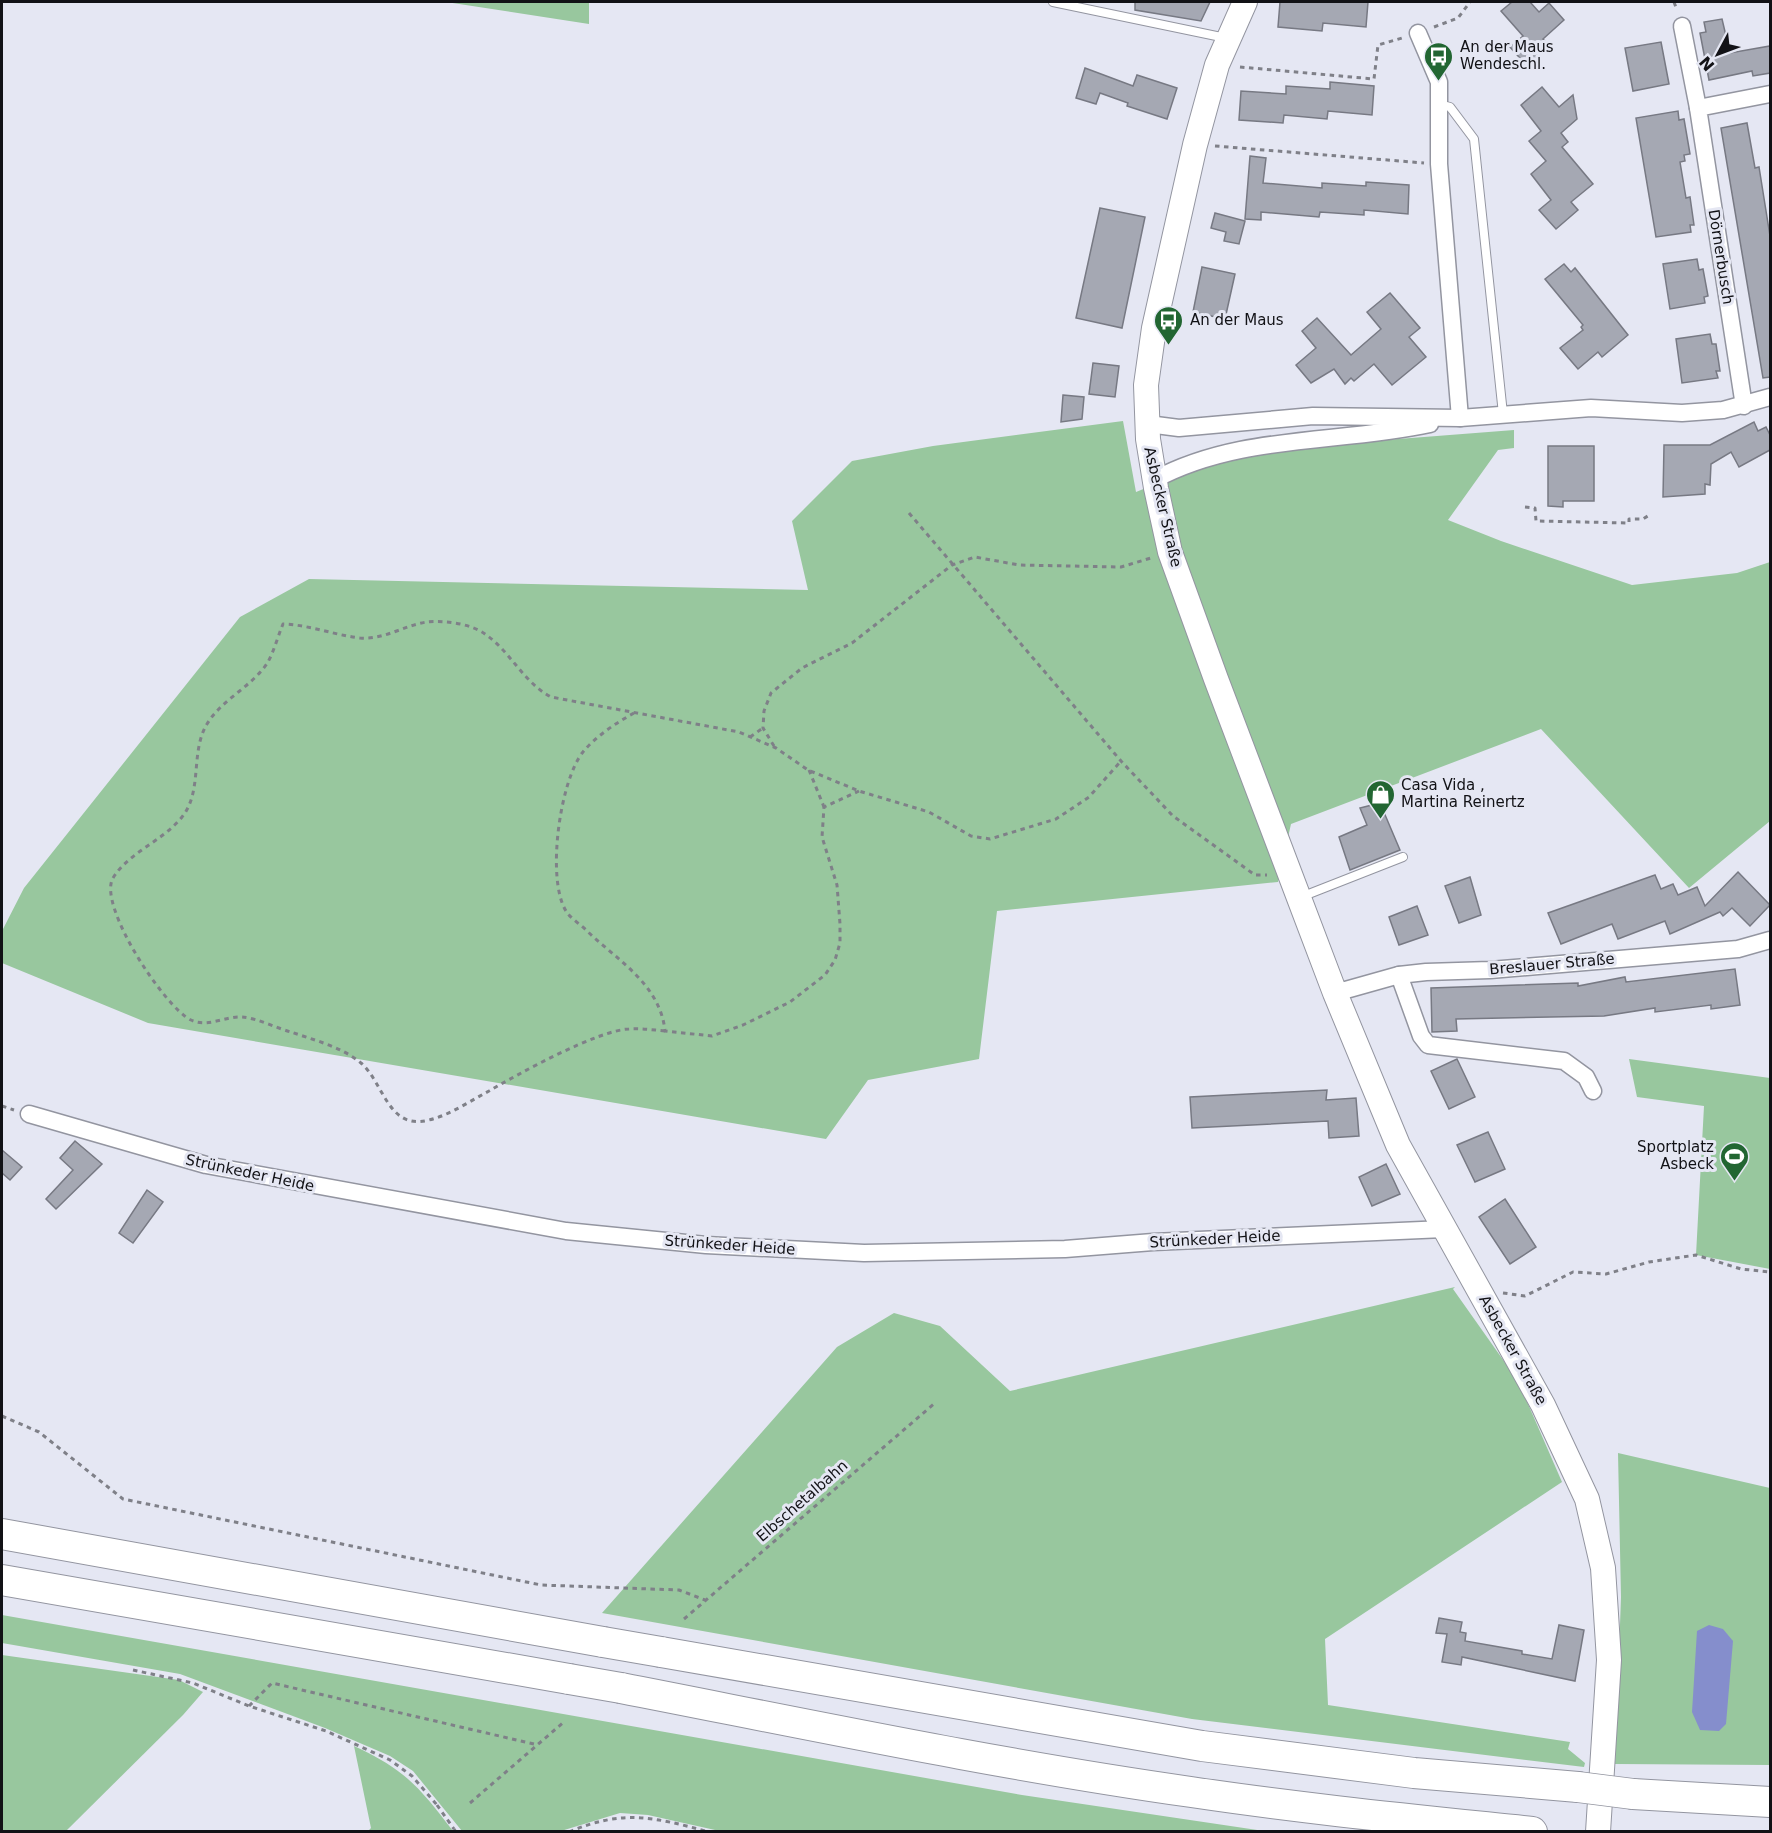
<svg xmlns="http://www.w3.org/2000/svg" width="1772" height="1833" font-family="'DejaVu Sans',sans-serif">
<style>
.green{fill:#98c79e}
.water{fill:#858ecc}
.building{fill:#a5a8b3;stroke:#777983;stroke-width:1.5}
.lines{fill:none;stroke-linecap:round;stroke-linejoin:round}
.service-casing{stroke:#9395a0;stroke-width:10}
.minor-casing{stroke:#9395a0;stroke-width:19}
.secondary-casing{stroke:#9395a0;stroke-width:26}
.motorway-casing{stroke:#9395a0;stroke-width:32}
.path{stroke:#7f8088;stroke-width:3;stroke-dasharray:4.5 4.5;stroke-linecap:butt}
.service{stroke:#fff;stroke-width:8}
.minor{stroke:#fff;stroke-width:16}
.secondary{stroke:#fff;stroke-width:24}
.motorway{stroke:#fff;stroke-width:30}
.motorway-bridge-casing{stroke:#9395a0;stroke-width:32;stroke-linecap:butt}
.path-bridge{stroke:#7f8088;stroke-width:3;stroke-dasharray:4.5 4.5;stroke-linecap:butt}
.motorway-bridge{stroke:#fff;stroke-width:30}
.labels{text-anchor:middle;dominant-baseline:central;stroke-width:6;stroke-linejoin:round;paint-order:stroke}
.poi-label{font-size:15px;fill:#121216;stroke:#e5e7f3;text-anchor:start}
.street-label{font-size:15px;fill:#121216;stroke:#e5e7f3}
</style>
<rect width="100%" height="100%" fill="#e5e7f3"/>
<!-- green -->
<g class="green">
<polygon points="446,2 589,2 589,24"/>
<polygon points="1123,421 1136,492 1218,459 1321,445 1514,430 1514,448 1498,450 1448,520 1501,541 1632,585 1737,573 1770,562 1770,821 1689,888 1541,729 1291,824 1278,882 997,911 979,1059 868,1080 826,1139 148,1023 2,963 2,931 24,888 240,617 309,579 808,590 792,521 852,461 933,446"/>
<polygon points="1629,1059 1770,1078 1770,1269 1696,1255 1704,1106 1637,1097"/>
<polygon points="1455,1287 1453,1289 1518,1381 1562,1482 1325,1639 1328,1705 1570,1742 1568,1749 1585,1763 1584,1767 1192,1719 602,1613 837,1347 894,1313 940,1326 1010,1391"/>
<polygon points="1618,1453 1770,1488 1770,1765 1615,1764 1621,1597"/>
<polygon points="2,1615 1022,1795 1264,1831 724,1832 648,1815 620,1813 561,1831 462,1831 413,1771 390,1756 325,1728 180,1674 2,1643"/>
<polygon points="2,1655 179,1680 203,1692 183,1715 66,1831 2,1831"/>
<path d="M354 1746C406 1770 419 1787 453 1831H368L371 1828Z"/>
</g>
<!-- water -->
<polygon class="water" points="1709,1625 1723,1629 1733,1641 1726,1724 1719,1731 1700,1730 1692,1712 1697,1631"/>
<!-- building -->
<g class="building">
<polygon points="1135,2 1210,2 1201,21 1135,10"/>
<polygon points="1280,2 1368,2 1366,27 1323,23 1322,31 1278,27"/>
<polygon points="1512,2 1530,2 1539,12 1549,3 1564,20 1543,39 1550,47 1527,66 1510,47 1523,36 1501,11"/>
<polygon points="1722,19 1730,53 1770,46 1770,73 1753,76 1752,71 1709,80 1700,33 1706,32 1704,22"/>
<polygon points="1661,42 1669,84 1633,91 1625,48"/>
<polygon points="1085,68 1133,86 1137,75 1177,88 1167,119 1127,106 1128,103 1100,93 1096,104 1076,98"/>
<polygon points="1330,82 1374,86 1372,115 1328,111 1327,119 1284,115 1283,123 1239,120 1241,91 1286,94 1286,86 1330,89"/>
<polygon points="1542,87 1559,107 1573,95 1577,119 1561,133 1568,142 1562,147 1593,184 1571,202 1578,210 1556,229 1539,210 1551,200 1531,174 1546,161 1529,141 1541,131 1521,105"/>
<polygon points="1678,111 1679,120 1684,119 1690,154 1684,155 1685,161 1680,162 1686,198 1690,197 1694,225 1690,225 1691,232 1656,237 1636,118"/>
<polygon points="1747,123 1755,168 1759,167 1770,236 1770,377 1763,378 1721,128"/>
<polygon points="1250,156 1266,158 1263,183 1322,188 1322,183 1366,186 1366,182 1409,185 1408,214 1364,210 1364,215 1320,212 1319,217 1261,212 1261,220 1245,219"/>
<polygon points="1100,208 1145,217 1122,328 1076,318"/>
<polygon points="1215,213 1245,221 1239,244 1224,241 1226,232 1211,228"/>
<polygon points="1697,259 1699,270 1703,269 1708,296 1704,297 1705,303 1670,309 1663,264"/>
<polygon points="1564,264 1571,272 1575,268 1628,335 1602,357 1598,352 1578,369 1560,348 1583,330 1581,327 1583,325 1545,279"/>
<polygon points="1202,267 1235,274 1225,319 1193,312"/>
<polygon points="1390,293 1420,328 1409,337 1426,357 1392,385 1374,364 1354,381 1351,378 1345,384 1334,369 1311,383 1296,365 1316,348 1302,331 1317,318 1351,355 1381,329 1367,312"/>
<polygon points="1710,334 1712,344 1716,344 1720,371 1716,371 1718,378 1682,383 1676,339"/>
<polygon points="1093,363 1119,366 1115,397 1089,394"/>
<polygon points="1063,395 1084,397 1082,419 1061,422"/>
<polygon points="1754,422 1758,431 1766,427 1770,435 1770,450 1739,467 1731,452 1711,464 1710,485 1705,484 1705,494 1663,497 1664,445 1710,445"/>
<polygon points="1548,446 1594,446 1594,501 1563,501 1563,507 1548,506"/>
<polygon points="1380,803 1400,850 1350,870 1339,837 1367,825 1360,808"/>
<polygon points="1738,872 1770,905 1750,926 1732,908 1723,916 1720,912 1670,934 1665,921 1618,939 1612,924 1561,944 1548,913 1655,875 1661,889 1673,884 1678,895 1697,887 1705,906"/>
<polygon points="1470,877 1481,915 1459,923 1445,886"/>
<polygon points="1417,906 1428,935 1399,945 1389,917"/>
<polygon points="1735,969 1740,1005 1711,1009 1711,1005 1655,1012 1655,1008 1604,1016 1456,1019 1457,1031 1432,1032 1431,988 1578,983 1578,986 1625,977 1626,982"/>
<polygon points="1457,1059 1475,1097 1449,1109 1431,1071"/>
<polygon points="1327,1090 1326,1100 1356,1098 1359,1136 1329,1138 1328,1121 1192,1128 1190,1097"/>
<polygon points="1488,1132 1505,1169 1475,1182 1457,1145"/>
<polygon points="75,1141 102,1164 56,1209 46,1199 73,1170 60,1158"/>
<polygon points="2,1150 22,1167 10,1180 2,1173"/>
<polygon points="1386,1164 1400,1194 1372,1206 1359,1177"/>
<polygon points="147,1190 163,1202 133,1243 119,1233"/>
<polygon points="1505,1199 1536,1247 1510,1264 1479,1217"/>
<polygon points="1439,1618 1462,1622 1460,1632 1466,1633 1465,1641 1522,1651 1522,1654 1552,1659 1559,1625 1584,1630 1575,1681 1462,1657 1461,1665 1442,1662 1447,1634 1436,1633"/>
</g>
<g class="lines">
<defs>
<g id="service">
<polyline points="1053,2 1226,38"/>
<polyline points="1438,104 1450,107 1474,139 1503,414"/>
<polyline points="1301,897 1403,857"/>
</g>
<g id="minor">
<polyline points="1682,26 1698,108"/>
<polyline points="1418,33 1439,82 1439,164 1460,418"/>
<polyline points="1744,406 1698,108 1770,94"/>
<polyline points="1148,424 1179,428 1313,416 1460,418 1591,408 1682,413 1723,410 1770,397"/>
<path d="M1154 480C1239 434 1338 444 1430 424"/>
<polyline points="1399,975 1421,1036 1428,1045 1564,1061 1586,1077 1593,1091"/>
<polyline points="1335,993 1399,975 1426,972 1490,970 1738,949 1770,940"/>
<polyline points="29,1114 206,1165 566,1231 706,1245 864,1253 1065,1249 1153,1242 1444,1229"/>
</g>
<polyline id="secondary" points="1245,2 1217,65 1195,145 1154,328 1146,385 1148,439 1156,488 1170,552 1216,679 1335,993 1398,1145 1543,1405 1587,1499 1603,1568 1609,1660 1598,1832"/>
<g id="motorway">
<polyline points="2,1534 603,1642"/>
<polyline points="2,1580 569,1679"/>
<polyline points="661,1652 1202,1746 1414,1773 1578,1787"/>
<path d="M621 1688C811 1725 1000 1765 1191 1792 1305 1809 1418 1820 1532 1832"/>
<polyline points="1633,1794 1770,1802"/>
</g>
</defs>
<!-- service casing -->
<use href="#service" class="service-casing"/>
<!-- minor casing -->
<use href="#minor" class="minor-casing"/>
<!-- secondary casing -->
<use href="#secondary" class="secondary-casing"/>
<!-- motorway casing -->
<use href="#motorway" class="motorway-casing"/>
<!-- path -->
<g class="path">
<polyline points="1674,2 1677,10"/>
<polyline points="1434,27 1458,18 1470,2"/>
<polyline points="1240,67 1374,79 1378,45 1402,38"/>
<polyline points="1215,146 1424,163"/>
<polyline points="1525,507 1535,508 1536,521 1629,523 1629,519 1643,519 1651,514"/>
<polyline points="909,513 1121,761 1173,816 1255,875 1267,875"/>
<path d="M634 713C616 723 596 736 583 752 560 780 546 879 566 911 570 918 580 924 586 930 618 961 660 984 665 1031L712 1036 743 1025 790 1002 825 975 835 960 840 943V924L837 885 822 837 824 807 859 791"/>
<polyline points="750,737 763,728"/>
<polyline points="774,746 763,728 764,711 771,693 802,668 852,643 952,565 975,557 1019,565 1121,567 1151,558"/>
<polyline points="809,770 824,807"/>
<path d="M665 1031C653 1030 641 1028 629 1029 598 1030 518 1074 489 1091 470 1101 450 1115 429 1120 388 1131 384 1083 361 1063 342 1047 314 1040 291 1032 276 1028 257 1018 242 1017 225 1016 208 1028 191 1020 165 1008 97 905 113 878 129 852 163 841 182 817 203 791 190 752 207 724 221 700 253 686 268 662 274 651 278 636 283 624 310 625 334 635 360 638 384 640 405 625 427 622 444 620 472 624 485 634 511 652 523 682 551 697L739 732 776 748 808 770 859 791 929 812 971 836 990 839 1056 819 1089 797 1121 761"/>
<polyline points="2,1106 14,1110"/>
<polyline points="1503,1293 1525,1296 1573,1272 1606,1274 1649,1262 1696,1255 1741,1269 1770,1272"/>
<polyline points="2,1416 39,1432 123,1499 541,1585 679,1590 705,1600"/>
<polyline points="684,1619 935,1403"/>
<polyline points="133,1670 193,1683 249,1706 326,1731 390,1760 412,1776 437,1805"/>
<polyline points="249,1706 272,1683 538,1745"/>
<polyline points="470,1803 565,1721"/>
<polyline points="454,1829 456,1832"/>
<path d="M569 1832C623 1809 654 1817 709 1832"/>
</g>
<!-- service -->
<use href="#service" class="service"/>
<!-- minor -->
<use href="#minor" class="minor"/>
<!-- secondary -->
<use href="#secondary" class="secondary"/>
<!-- motorway -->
<use href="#motorway" class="motorway"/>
<defs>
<g id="motorway-bridge">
<polyline points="603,1642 661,1652"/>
<polyline points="569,1679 621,1688"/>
<polyline points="1578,1787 1633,1794"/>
</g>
</defs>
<!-- motorway-bridge casing -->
<use href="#motorway-bridge" class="motorway-bridge-casing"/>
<!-- path-bridge -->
<polyline class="path-bridge" points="437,1805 454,1829"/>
<!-- motorway-bridge -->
<use href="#motorway-bridge" class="motorway-bridge"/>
</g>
<!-- icons -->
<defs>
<symbol id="bus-pin" viewBox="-11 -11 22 30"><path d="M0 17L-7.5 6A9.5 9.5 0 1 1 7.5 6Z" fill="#226632" stroke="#e5e7f3"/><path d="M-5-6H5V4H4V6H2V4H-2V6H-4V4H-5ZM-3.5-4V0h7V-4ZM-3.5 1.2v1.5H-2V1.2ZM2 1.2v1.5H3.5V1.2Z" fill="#fff"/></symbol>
<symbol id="shop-pin" viewBox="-11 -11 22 30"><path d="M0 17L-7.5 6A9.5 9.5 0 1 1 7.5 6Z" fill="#226632" stroke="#e5e7f3"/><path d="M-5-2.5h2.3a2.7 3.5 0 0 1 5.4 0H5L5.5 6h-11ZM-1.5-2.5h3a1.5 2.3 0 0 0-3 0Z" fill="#fff"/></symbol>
<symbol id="stadium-pin" viewBox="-11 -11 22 30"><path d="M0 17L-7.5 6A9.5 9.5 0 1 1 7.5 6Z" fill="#226632" stroke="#e5e7f3"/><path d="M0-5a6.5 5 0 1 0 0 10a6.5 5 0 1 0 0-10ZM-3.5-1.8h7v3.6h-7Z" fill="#fff"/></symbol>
</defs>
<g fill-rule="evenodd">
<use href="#bus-pin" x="1422" y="40" width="33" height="45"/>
<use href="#bus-pin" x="1152" y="304" width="33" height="45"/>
<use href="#shop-pin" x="1364" y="778" width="33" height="45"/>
<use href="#stadium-pin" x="1718" y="1140" width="33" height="45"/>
</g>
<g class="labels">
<!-- poi labels -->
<g class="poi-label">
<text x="1460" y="47">An der Maus<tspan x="1460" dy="17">Wendeschl.</tspan></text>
<text x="1190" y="320">An der Maus</text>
<text x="1401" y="785">Casa Vida ,<tspan x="1401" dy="17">Martina Reinertz</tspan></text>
<text x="1714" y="1147" text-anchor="end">Sportplatz<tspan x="1714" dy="17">Asbeck</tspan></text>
</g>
<!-- street labels -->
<g class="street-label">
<text transform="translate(1721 257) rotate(81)">Dörnerbusch</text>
<text transform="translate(1163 507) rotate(77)">Asbecker Straße</text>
<text transform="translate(1552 964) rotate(-5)">Breslauer Straße</text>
<text transform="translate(250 1173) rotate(12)">Strünkeder Heide</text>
<text transform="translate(1215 1239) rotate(-3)">Strünkeder Heide</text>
<text transform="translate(730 1245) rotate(4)">Strünkeder Heide</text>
<text transform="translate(1513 1350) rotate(61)">Asbecker Straße</text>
<text transform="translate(802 1501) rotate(-41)">Elbschetalbahn</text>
</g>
</g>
<!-- border -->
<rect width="1772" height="1833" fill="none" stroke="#121216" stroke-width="6"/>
<!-- north arrow -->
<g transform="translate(1718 54) rotate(229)" stroke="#e5e7f3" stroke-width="4.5" paint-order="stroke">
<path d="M0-4.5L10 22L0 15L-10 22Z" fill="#121216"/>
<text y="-9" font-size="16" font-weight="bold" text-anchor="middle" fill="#121216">N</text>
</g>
</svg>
